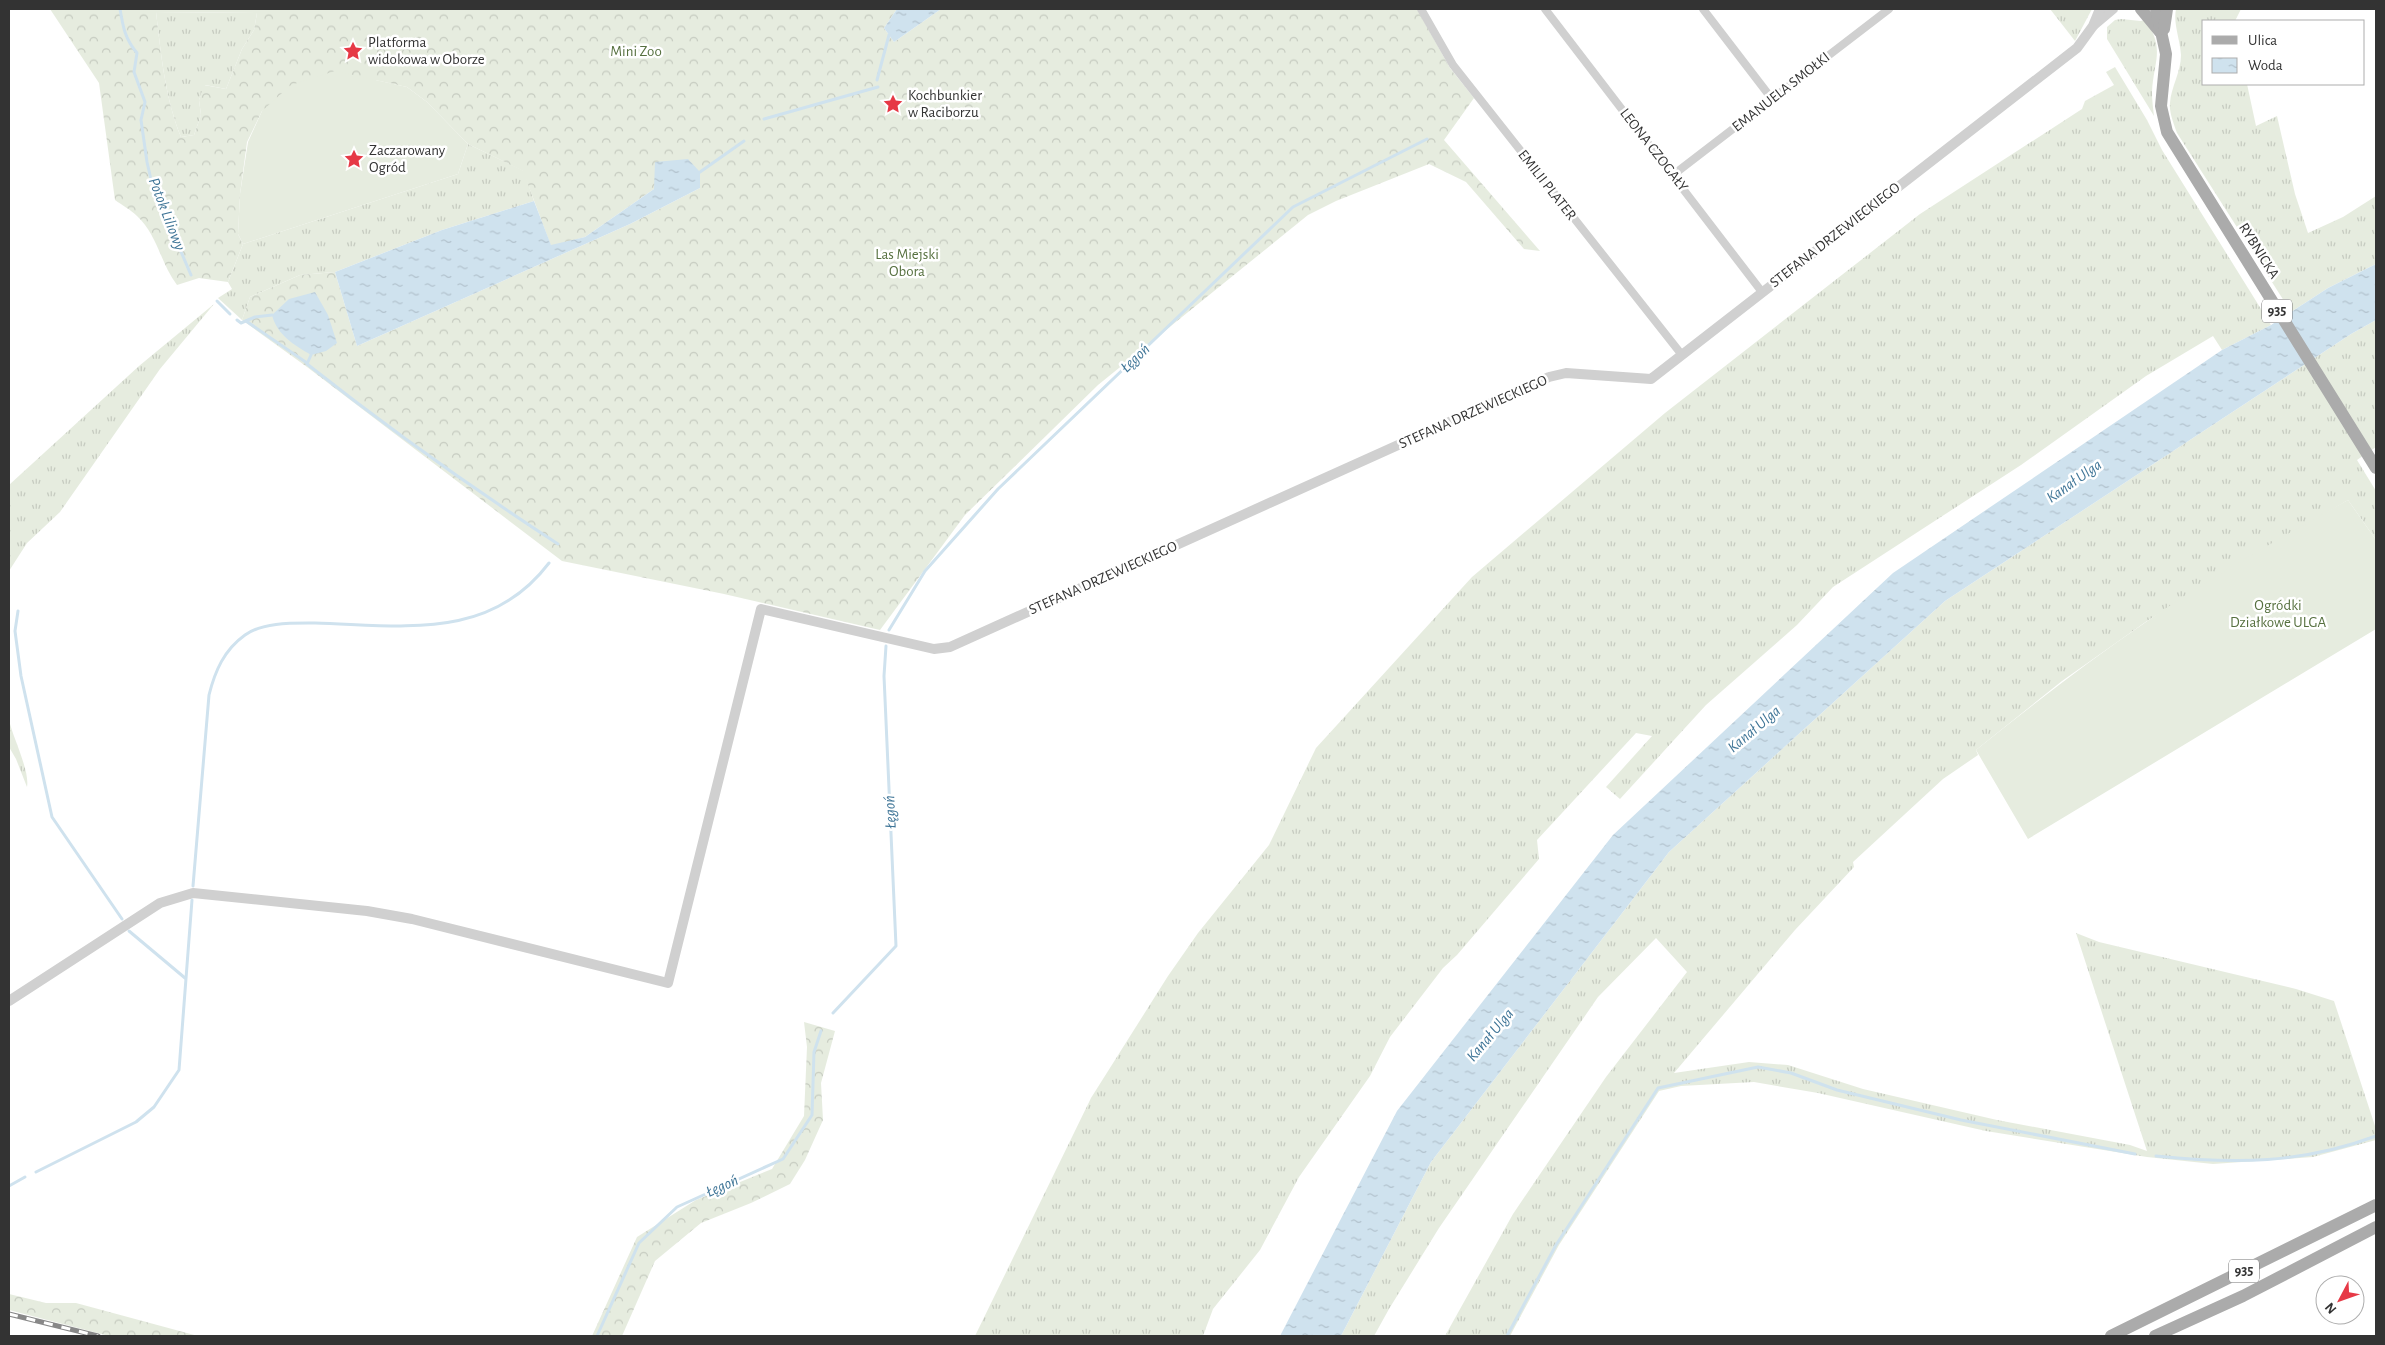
<svg xmlns="http://www.w3.org/2000/svg" width="2385" height="1345" font-family="'Alegreya Sans',sans-serif">
<style>
.grass{fill:url(#grass-tufts)}
.forest{fill:url(#forest-crowns);fill-rule:evenodd}
.garden{fill:#e6ecdf}
.water{fill:url(#water-ripples)}
.lines{fill:none;stroke-linecap:round;stroke-linejoin:round}
.stream{stroke:#cfe2ee;stroke-width:3}
.minor{stroke:#d0d0d0;stroke-width:8}
.tertiary{stroke:#d0d0d0;stroke-width:10}
.primary{stroke:#ababab;stroke-width:12}
.rail-casing{stroke:#888;stroke-width:5}
.rail{stroke:#fff;stroke-width:3;stroke-dasharray:9;stroke-linecap:butt}
.labels{text-anchor:middle;dominant-baseline:central;stroke-width:5;stroke-linejoin:round;paint-order:stroke}
.shield{fill:#fff;stroke:#707070;stroke-width:1}
.shield-label{font-size:14px;font-weight:bold;fill:#333}
.poi-label{font-size:15px;fill:#333;stroke:#fff;text-anchor:start}
.park-label{font-size:15px;fill:#56703f;stroke:#fff}
.street-label{font-size:15px;fill:#333;stroke:#fff}
.water-label{font-size:16px;font-style:italic;fill:#3f7597;stroke:#fff}
</style>
<defs>
<pattern id="grass-tufts" width="24" height="20" patternUnits="userSpaceOnUse" patternTransform="scale(1.25)"><rect width="24" height="20" fill="#e6ecdf"/><path d="M3 7l-1-3M5 7V3M7 7l1-3M15 17l-1-3M17 17v-4M19 17l1-3" fill="none" stroke="#c6cbc0"/></pattern>
<pattern id="forest-crowns" width="20" height="18" patternUnits="userSpaceOnUse" patternTransform="scale(1.25)"><rect width="20" height="18" fill="#e6ecdf"/><path d="M2 6a3 3 0 1 1 6 0M12 15a3 3 0 1 1 6 0" fill="none" stroke="#c6cbc0"/></pattern>
<pattern id="water-ripples" width="26" height="14" patternUnits="userSpaceOnUse" patternTransform="scale(1.25)"><rect width="26" height="14" fill="#cfe2ee"/><path d="M2 4q2-2 4 0t4 0M15 11q2-2 4 0t4 0" fill="none" stroke="#b2c2cd"/></pattern>
</defs>
<rect width="100%" height="100%" fill="#fff"/>
<!-- grass -->
<g class="grass">
<polygon points="2050,9 2092,9 2075,41"/>
<path d="M2176 9H2241L2235 21H2204V84H2247L2256 126 2277 116 2295 194 2308 233 2343 217 2376 196V264L2328 288 2291 312 2177 133C2174 124 2169 113 2170 103 2171 87 2181 72 2181 55 2180 39 2173 24 2176 9Z"/>
<path d="M156 12 257 13 254 30 242 49 226 89 205 85 199 100 201 115 194 135 181 137C165 98 161 54 156 12Z"/>
<path d="M2121 19 2141 21 2146 19C2165 52 2154 59 2152 92 2152 100 2153 108 2154 116L2107 39V27L2115 20Z"/>
<polygon points="2115,67 2147,120 2162,150 2271,325 2222,350 2213,336 2146,376 2021,465 1833,587 1797,625 1706,705 1620,799 1606,787 1652,736 1636,733 1537,840 1539,859 1457,955 1443,968 1390,1037 1370,1076 1299,1177 1260,1250 1213,1309 1203,1336 975,1336 1091,1098 1168,976 1198,933 1269,845 1316,748 1472,577 1665,413 1920,214 2082,109 2085,101 2114,85 2106,72"/>
<polygon points="468,144 524,171 534,201 442,230 335,272 300,275 250,297 242,320 218,298 232,289 228,282 243,244 458,174"/>
<polygon points="214,304 160,369 60,512 27,543 9,571 9,485 139,366"/>
<polygon points="2376,320 2376,447 2357,460 2376,491 2376,540 2348,500 2147,621 2062,681 1976,750 1978,755 1943,779 1853,862 1854,867 1795,930 1674,1073 1749,1062 1788,1065 1863,1089 1997,1120 2130,1145 2147,1151 2076,933 2099,942 2296,989 2334,1001 2376,1129 2376,1140 2313,1157 2213,1164 2147,1157 1986,1131 1818,1093 1754,1082 1681,1086 1659,1091 1559,1245 1510,1336 1445,1336 1513,1214 1606,1077 1687,972 1656,938 1598,997 1439,1228 1389,1309 1374,1336 1341,1336 1431,1162 1669,852 1945,601 2351,334"/>
<path d="M9 720C13 738 30 771 27 787L16 759 9 747Z"/>
</g>
<!-- forest -->
<g class="forest">
<path d="M50 9H897L884 28 894 42 941 9H1417L1450 68 1474 98 1444 140 1540 251 1524 249 1466 182 1429 164 1336 201 1308 215 1098 385 965 515 880 630 724 594 562 561 307 367 242 320 250 297 300 275 335 272 357 346 630 224 700 188V172L654 189 585 237 551 246 523 171 468 144 427 102 407 87 375 80 262 111 247 142 240 194 238 234 243 244 228 282 199 278 177 285C161 264 157 234 137 216 131 210 122 205 115 200L99 83ZM156 12 257 13 254 30 242 49 226 89 204 85 199 100 201 115 194 135 181 137C165 98 161 54 156 12Z"/>
<polygon points="804,1022 835,1031 821,1083 823,1120 805,1160 790,1184 751,1203 701,1223 655,1261 622,1336 592,1336 637,1237 696,1200 772,1169 804,1116 807,1047"/>
<polygon points="9,1294 46,1303 76,1303 198,1336 109,1336 9,1310"/>
</g>
<!-- garden -->
<g class="garden">
<polygon points="335,71 407,87 427,102 468,144 458,174 243,244 238,234 240,194 248,142 262,111 291,85"/>
<path d="M2348 500 2376 540V629L2028 839 1976 750C2031 706 2087 662 2146 622 2211 577 2280 538 2348 500Z"/>
</g>
<!-- water -->
<g class="water">
<polygon points="897,9 941,9 894,42 884,28"/>
<polygon points="688,159 700,172 700,188 630,224 357,346 335,272 442,230 534,201 551,245 585,237 654,189 655,162"/>
<polygon points="2376,264 2376,320 2351,334 1945,601 1669,852 1431,1162 1341,1336 1280,1336 1397,1111 1613,835 1893,573 2222,350 2271,325 2328,288"/>
<path d="M315 292 328 315 337 343 326 351 311 355C294 345 277 335 272 315L289 299Z"/>
</g>
<g class="lines">
<!-- stream -->
<g class="stream">
<path d="M120 9C123 27 125 39 137 53L134 72 145 102 141 120 147 162 152 184 191 275"/>
<polyline points="877,80 889,35"/>
<polyline points="764,119 878,87"/>
<polyline points="700,172 744,141"/>
<polyline points="217,301 230,314"/>
<polyline points="237,320 241,323 255,317 272,315"/>
<polyline points="246,321 307,363"/>
<path d="M311 355 307 364C388 428 472 488 558 544"/>
<polyline points="18,611 15,631 21,676 52,817 122,919"/>
<polyline points="889,630 925,571 998,489 1293,207 1427,139"/>
<path d="M193 886 209 695C215 671 224 650 245 635 263 622 293 623 315 623 402 625 489 642 549 563"/>
<polyline points="129,931 185,978"/>
<polyline points="833,1013 896,946 884,676 886,646"/>
<path d="M2156 1156C2235 1164 2301 1164 2376 1136"/>
<polyline points="36,1172 136,1122 154,1107 179,1070 192,900"/>
<polyline points="9,1186 25,1177"/>
<polyline points="597,1336 639,1243 677,1207 783,1159 812,1115 814,1052 821,1031"/>
<polyline points="1507,1336 1556,1245 1658,1088 1758,1067 1791,1073 1837,1090 1961,1120 2135,1154"/>
</g>
<!-- minor -->
<g class="minor">
<polyline points="1421,9 1453,65 1682,355"/>
<polyline points="1545,9 1762,292"/>
<polyline points="1703,9 1772,99"/>
<polyline points="1673,175 1889,9"/>
</g>
<!-- tertiary -->
<g class="tertiary">
<polyline points="2094,25 2113,9"/>
<polyline points="9,1001 160,903 193,893 367,911 412,919 668,983 761,609 934,649 950,647 1549,377 1566,373 1651,379 2077,48 2093,26 2100,9"/>
</g>
<!-- primary -->
<g class="primary">
<polyline points="2141,9 2160,32"/>
<polyline points="2156,9 2166,54 2161,106 2167,132 2376,468"/>
<polyline points="2164,29 2167,9"/>
<polyline points="2111,1336 2376,1205"/>
<polyline points="2155,1336 2243,1296 2376,1227"/>
</g>
<defs>
<polyline id="rail" points="9,1314 98,1336"/>
</defs>
<!-- rail casing -->
<use href="#rail" class="rail-casing"/>
<!-- rail -->
<use href="#rail" class="rail"/>
</g>
<!-- icons -->
<defs>
<symbol id="sight-bare" viewBox="-9 -9 18 18"><path d="M0-6L1.8-2.2L6-1.7L2.9 1.2L3.7 5.4L0 3.3L-3.7 5.4L-2.9 1.2L-6-1.7L-1.8-2.2Z" fill="#e63946" stroke="#fff" stroke-width="2.5" paint-order="stroke"/></symbol>
</defs>
<g fill-rule="evenodd">
<use href="#sight-bare" x="339" y="37" width="28" height="28"/>
<use href="#sight-bare" x="879" y="90" width="28" height="28"/>
<use href="#sight-bare" x="340" y="145" width="28" height="28"/>
</g>
<g class="labels">
<!-- shield labels -->
<g class="shield">
<rect x="2262" y="299.5" width="30" height="23" rx="4"/>
<rect x="2229" y="1259.5" width="30" height="23" rx="4"/>
</g>
<g class="shield-label">
<text x="2277" y="311">935</text>
<text x="2244" y="1271">935</text>
</g>
<!-- poi labels -->
<g class="poi-label">
<text x="368" y="42">Platforma<tspan x="368" dy="17">widokowa w Oborze</tspan></text>
<text x="908" y="95">Kochbunkier<tspan x="908" dy="17">w Raciborzu</tspan></text>
<text x="369" y="150">Zaczarowany<tspan x="369" dy="17">Ogród</tspan></text>
</g>
<!-- park labels -->
<g class="park-label">
<text x="636" y="51">Mini Zoo</text>
<text x="907" y="254">Las Miejski<tspan x="907" dy="17">Obora</tspan></text>
<text x="2278" y="605">Ogródki<tspan x="2278" dy="17">Działkowe ULGA</tspan></text>
</g>
<!-- street labels -->
<g class="street-label">
<text transform="translate(1781 92) rotate(-38)">EMANUELA SMOŁKI</text>
<text transform="translate(1654 150) rotate(52)">LEONA CZOGAŁY</text>
<text transform="translate(1547 185) rotate(52)">EMILII PLATER</text>
<text transform="translate(1835 235) rotate(-38)">STEFANA DRZEWIECKIEGO</text>
<text transform="translate(2259 251) rotate(58)">RYBNICKA</text>
<text transform="translate(1473 412) rotate(-24)">STEFANA DRZEWIECKIEGO</text>
<text transform="translate(1103 578) rotate(-24)">STEFANA DRZEWIECKIEGO</text>
</g>
<!-- water labels -->
<g class="water-label">
<text transform="translate(167 214) rotate(69)">Potok Liliowy</text>
<text transform="translate(1135 358) rotate(-44)">Łęgoń</text>
<text transform="translate(2074 481) rotate(-35)">Kanał Ulga</text>
<text transform="translate(1754 729) rotate(-40)">Kanał Ulga</text>
<text transform="translate(890 812) rotate(-93)">Łęgoń</text>
<text transform="translate(1490 1035) rotate(-50)">Kanał Ulga</text>
<text transform="translate(722 1186) rotate(-24)">Łęgoń</text>
</g>
</g>
<!-- border -->
<rect width="2385" height="1345" fill="none" stroke="#333333" stroke-width="20"/>
<!-- legend -->
<rect x="2202" y="20" width="162" height="65" fill="#ffffff" stroke="#adadad"/>
<rect x="2212" y="36" width="25" height="8" fill="#ababab" stroke="#adadad"/>
<text x="2248" y="45" font-size="15" fill="#333333">Ulica</text>
<rect x="2212" y="58" width="25" height="15" fill="url(#water-ripples)" stroke="#adadad"/>
<text x="2248" y="70" font-size="15" fill="#333333">Woda</text>
<!-- north arrow -->
<g transform="translate(2340 1300) rotate(229)"><circle r="24" fill="#ffffff" stroke="#adadad"/>
<path d="M0-4L9 19L0 12L-9 19Z" fill="#e63946"/>
<text y="-8" font-size="14" font-weight="bold" text-anchor="middle" fill="#333333">N</text>
</g>
</svg>
